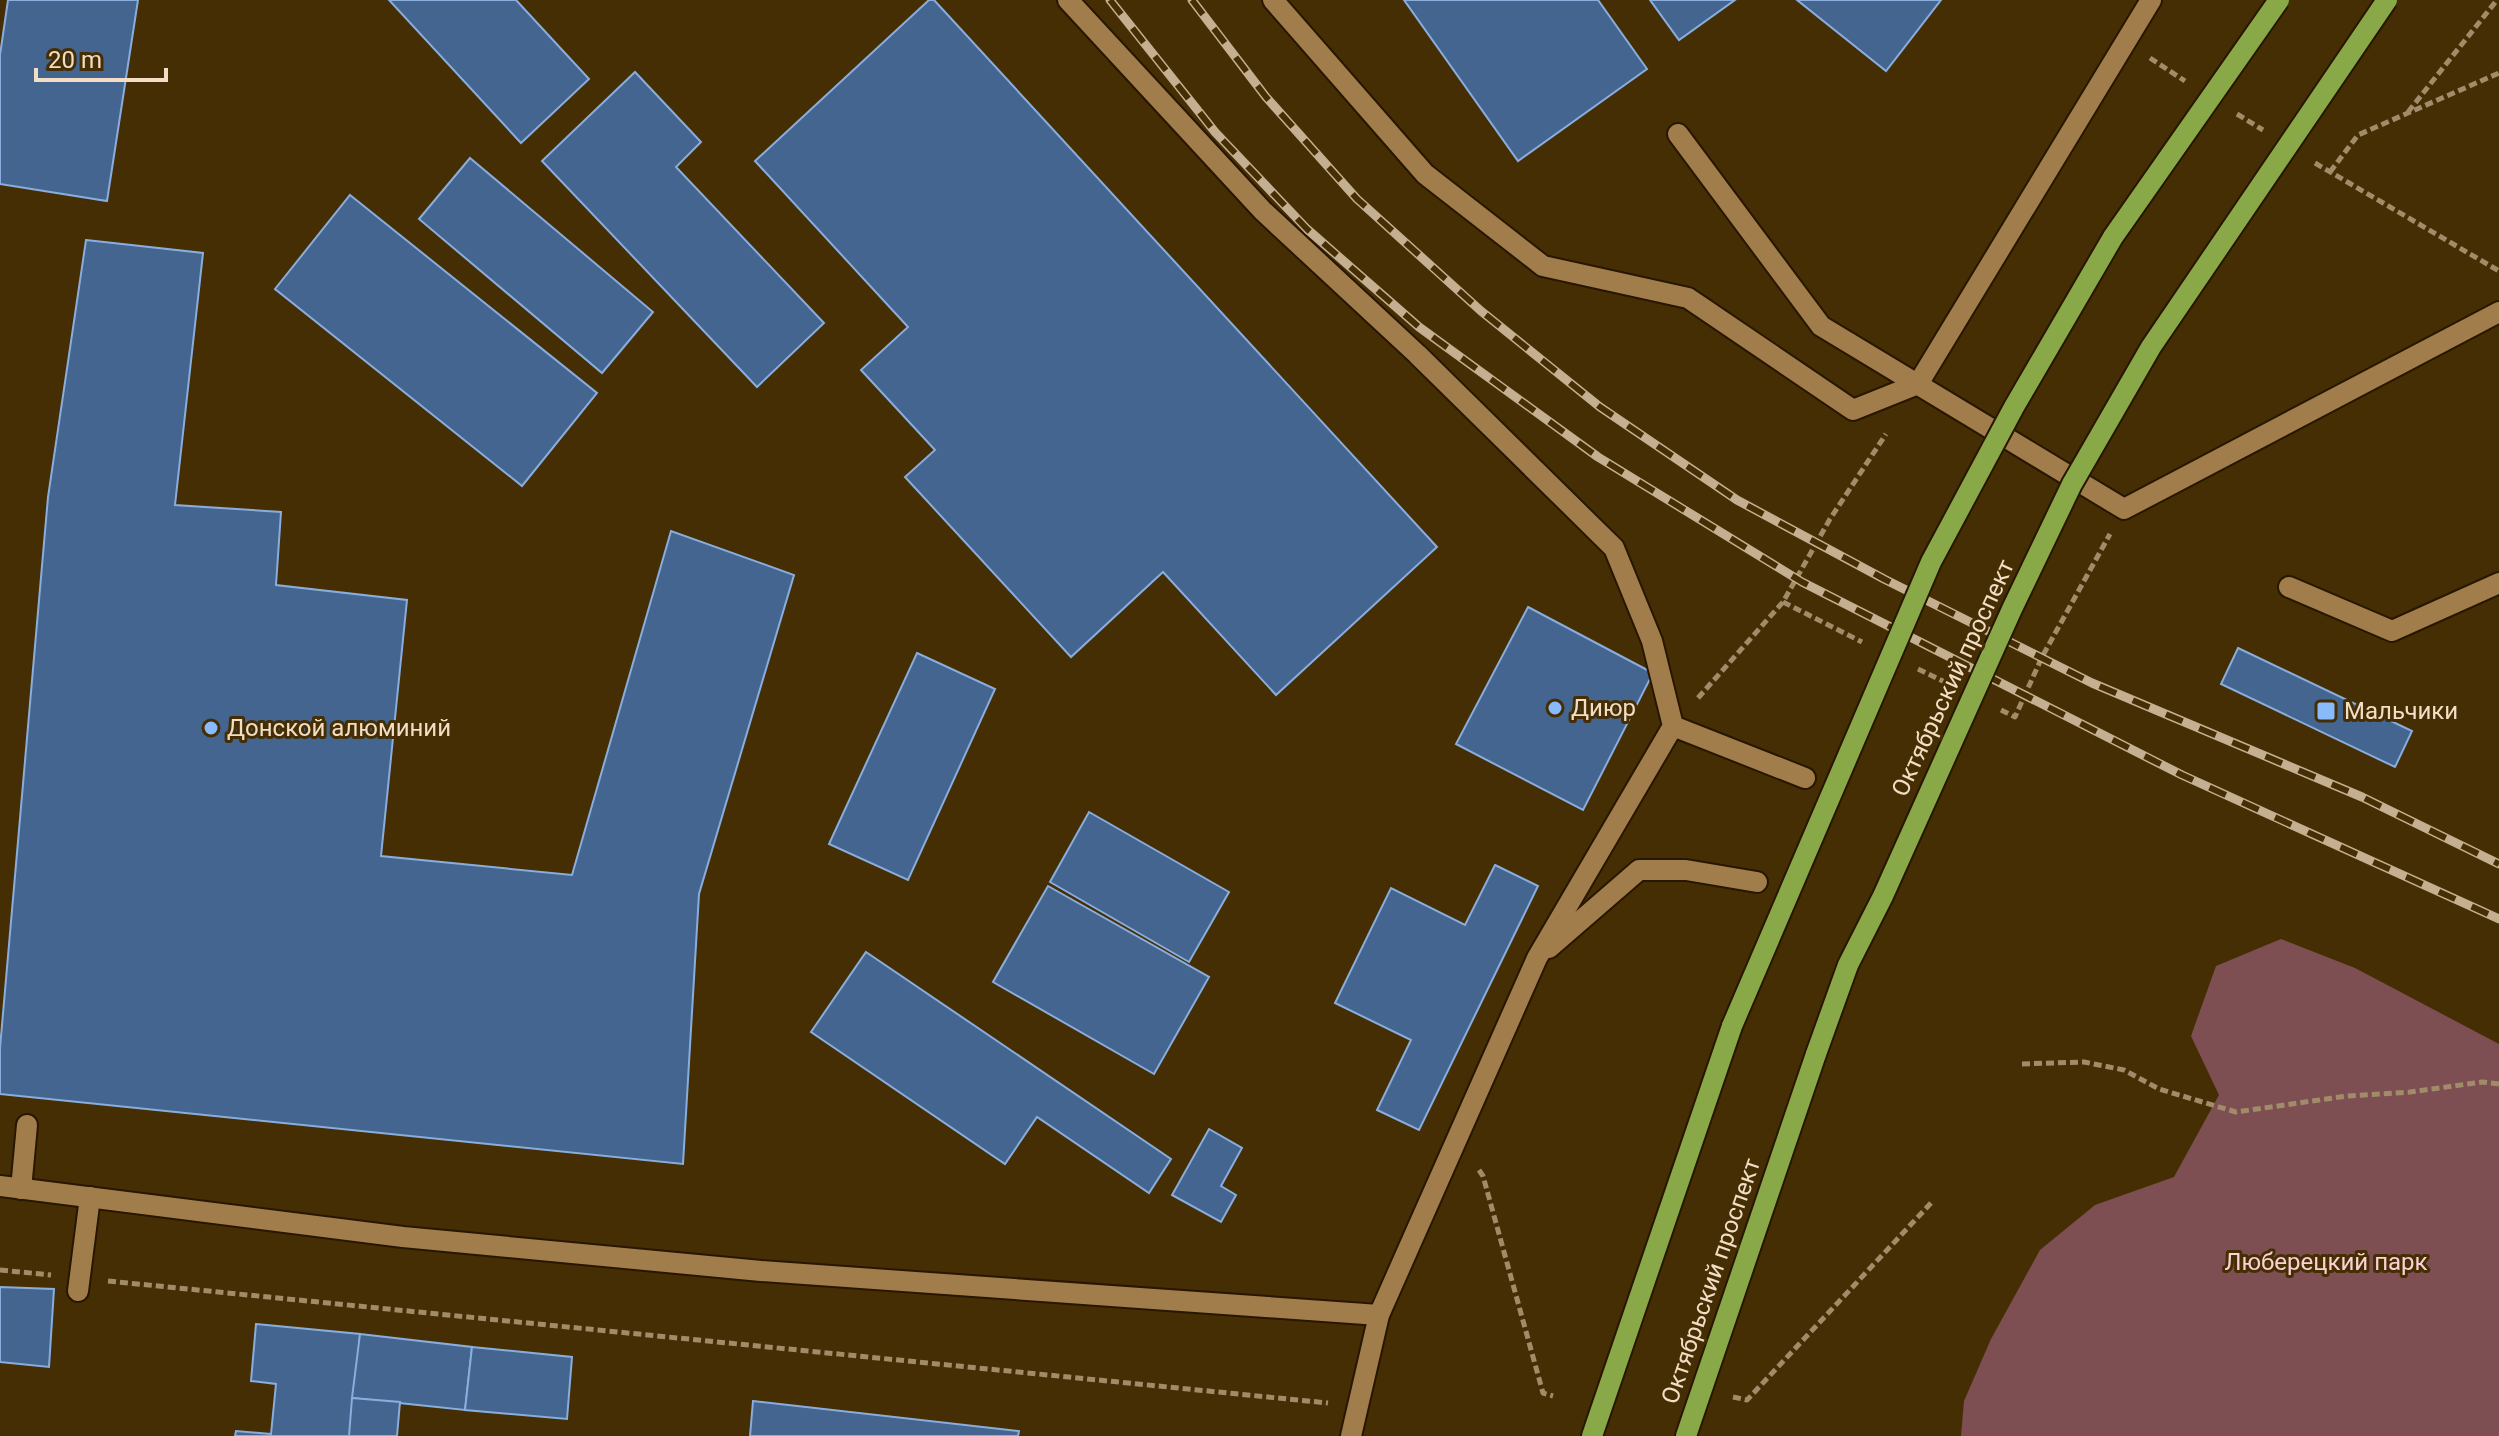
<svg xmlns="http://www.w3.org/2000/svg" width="2499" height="1436" font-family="Roboto,sans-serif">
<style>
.green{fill:#7d4f52}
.building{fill:#436590;stroke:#89aede;stroke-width:2}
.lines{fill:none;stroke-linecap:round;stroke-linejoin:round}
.minor-casing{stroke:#281700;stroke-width:24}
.major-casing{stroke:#281700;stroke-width:24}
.path{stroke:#a18c6a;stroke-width:5;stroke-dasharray:8 4;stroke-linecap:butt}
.minor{stroke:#a17d4b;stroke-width:20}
.major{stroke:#89a948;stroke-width:20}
.rail-casing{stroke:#c4af91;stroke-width:9}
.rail{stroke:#462e04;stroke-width:6;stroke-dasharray:18;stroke-linecap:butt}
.major-bridge-casing{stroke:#281700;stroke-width:24;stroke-linecap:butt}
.major-bridge{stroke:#89a948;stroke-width:20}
.poi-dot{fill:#88bafc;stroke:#462e04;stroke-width:3}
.labels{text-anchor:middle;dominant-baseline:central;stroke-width:6;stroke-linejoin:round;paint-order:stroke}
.street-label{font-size:24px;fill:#f1dec4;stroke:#462e04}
.poi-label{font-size:24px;fill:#f1dec4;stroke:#462e04;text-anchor:start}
.park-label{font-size:24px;fill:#fbd1d3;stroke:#462e04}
</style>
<rect width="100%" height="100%" fill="#462e04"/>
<!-- green -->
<polygon class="green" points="2281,939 2355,968 2499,1044 2499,1436 1961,1436 1964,1401 1991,1339 2040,1250 2095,1205 2174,1177 2219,1095 2191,1036 2216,966"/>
<!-- building -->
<g class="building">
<polygon points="8,0 138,0 107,201 0,184 0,55"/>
<polygon points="389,0 516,0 589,79 521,143"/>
<polygon points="929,0 934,0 1437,547 1276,695 1163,572 1071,657 905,477 935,450 861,370 908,327 755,161"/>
<polygon points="1404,0 1598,0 1647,69 1518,161"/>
<polygon points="1650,0 1735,0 1679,40"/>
<polygon points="1797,0 1941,0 1886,71"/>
<polygon points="635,72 701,142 676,167 824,323 757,387 542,161"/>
<polygon points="470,158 653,312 602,373 419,219"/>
<polygon points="350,195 597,393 522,486 275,289"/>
<polygon points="86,240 203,253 175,505 281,512 276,585 407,600 381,856 572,875 671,531 794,575 699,894 683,1164 0,1094 0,1048 48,497"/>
<polygon points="1528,607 1653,673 1583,810 1456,744"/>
<polygon points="2238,648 2412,731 2395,767 2221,684"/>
<polygon points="917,653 995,689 908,880 829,844"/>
<polygon points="1089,812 1229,892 1189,962 1050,882"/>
<polygon points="1495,865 1538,886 1419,1130 1377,1110 1411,1040 1335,1003 1391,888 1465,925"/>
<polygon points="1048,886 1209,977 1154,1074 993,982"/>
<polygon points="866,952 1171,1159 1149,1193 1037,1117 1005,1164 811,1032"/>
<polygon points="1209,1129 1242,1148 1221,1186 1236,1195 1221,1222 1172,1195"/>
<polygon points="0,1287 54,1289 49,1367 0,1362"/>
<polygon points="256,1324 360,1334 351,1436 235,1436 236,1431 271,1434 276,1384 251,1381"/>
<polygon points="360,1334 472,1347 465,1410 352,1398"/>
<polygon points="472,1347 572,1357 567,1419 465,1410"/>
<polygon points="352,1398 400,1402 397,1436 349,1436"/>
<polygon points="753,1401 1019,1431 1018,1436 750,1436"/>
</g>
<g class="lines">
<defs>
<g id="minor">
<polyline points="1068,0 1263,211 1417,354 1614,548 1652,641 1673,726 1537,958 1379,1315 1351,1436"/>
<polyline points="1273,0 1425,174 1543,266 1688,298 1853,410 1918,384 2151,0"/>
<polyline points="1678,134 1821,326 2124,509 2499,312"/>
<polyline points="2289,587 2392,631 2499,583"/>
<polyline points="1673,726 1805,778"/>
<polyline points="1549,948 1639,870 1686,870 1757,882"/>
<polyline points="0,1186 403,1237 761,1271 1379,1315"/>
<polyline points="21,1189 27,1125"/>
<polyline points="78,1291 90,1197"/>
</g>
<g id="major">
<polyline points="1592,1436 1732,1026"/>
<polyline points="1686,1436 1816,1054"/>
</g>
</defs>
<!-- minor casing -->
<use href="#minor" class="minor-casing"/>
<!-- major casing -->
<use href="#major" class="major-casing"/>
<!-- path -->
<g class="path">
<polyline points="2150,58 2185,81"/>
<polyline points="2408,112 2497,0"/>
<polyline points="2237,114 2263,130"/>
<polyline points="2315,163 2499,271"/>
<polyline points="2330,172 2358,135 2499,73"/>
<polyline points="1783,602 1862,642"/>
<polyline points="1918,669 1945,682"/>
<polyline points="1698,698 1783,602 1830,519 1886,434"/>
<polyline points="2001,710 2015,717 2042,657 2110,534"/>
<polyline points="2022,1064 2084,1062 2124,1070 2159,1089 2236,1112 2347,1096 2410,1092 2482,1082 2499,1084"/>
<polyline points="1479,1170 1483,1176 1543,1393 1553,1396"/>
<polyline points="0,1270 51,1275"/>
<polyline points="108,1281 1328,1403"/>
<polyline points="1733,1397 1747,1400 1931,1203"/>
</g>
<!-- minor -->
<use href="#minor" class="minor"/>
<!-- major -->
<use href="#major" class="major"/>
<defs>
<g id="rail">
<polyline points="1110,0 1215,132 1307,229 1419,327 1598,457 1802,582 2182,775 2499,919"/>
<polyline points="1192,0 1266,97 1357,199 1481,311 1600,407 1737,500 1884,579 2092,683 2362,797 2499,864"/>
</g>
</defs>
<!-- rail casing -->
<use href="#rail" class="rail-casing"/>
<!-- rail -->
<use href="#rail" class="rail"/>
<defs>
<g id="major-bridge">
<polyline points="1732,1026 1931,562 2014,407 2113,237 2279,0"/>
<polyline points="1816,1054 1848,965 1883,896 2012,609 2072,484 2151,347 2387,0"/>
</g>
</defs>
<!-- major-bridge casing -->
<use href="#major-bridge" class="major-bridge-casing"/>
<!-- major-bridge -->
<use href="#major-bridge" class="major-bridge"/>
</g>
<!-- markers -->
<g class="poi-dot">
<circle cx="1555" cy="708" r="8"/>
<rect x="2316" y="701" width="20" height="20" rx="4"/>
<circle cx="211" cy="728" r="8"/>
</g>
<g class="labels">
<!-- street labels -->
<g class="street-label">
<text transform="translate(1953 678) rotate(-65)">Октябрьский проспект</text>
<text transform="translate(1711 1281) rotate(-71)">Октябрьский проспект</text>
</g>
<!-- poi labels -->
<g class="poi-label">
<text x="1571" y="708">Диюр</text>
<text x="2344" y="711">Мальчики</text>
<text x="227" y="728">Донской алюминий</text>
</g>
<!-- park labels -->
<g class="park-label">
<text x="2326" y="1262">Люберецкий парк</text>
</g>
</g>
<!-- scale -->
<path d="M36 68v12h130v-12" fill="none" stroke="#f1dec4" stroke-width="4"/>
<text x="48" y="68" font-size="24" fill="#f1dec4" stroke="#462e04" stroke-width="6" paint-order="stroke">20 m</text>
</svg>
